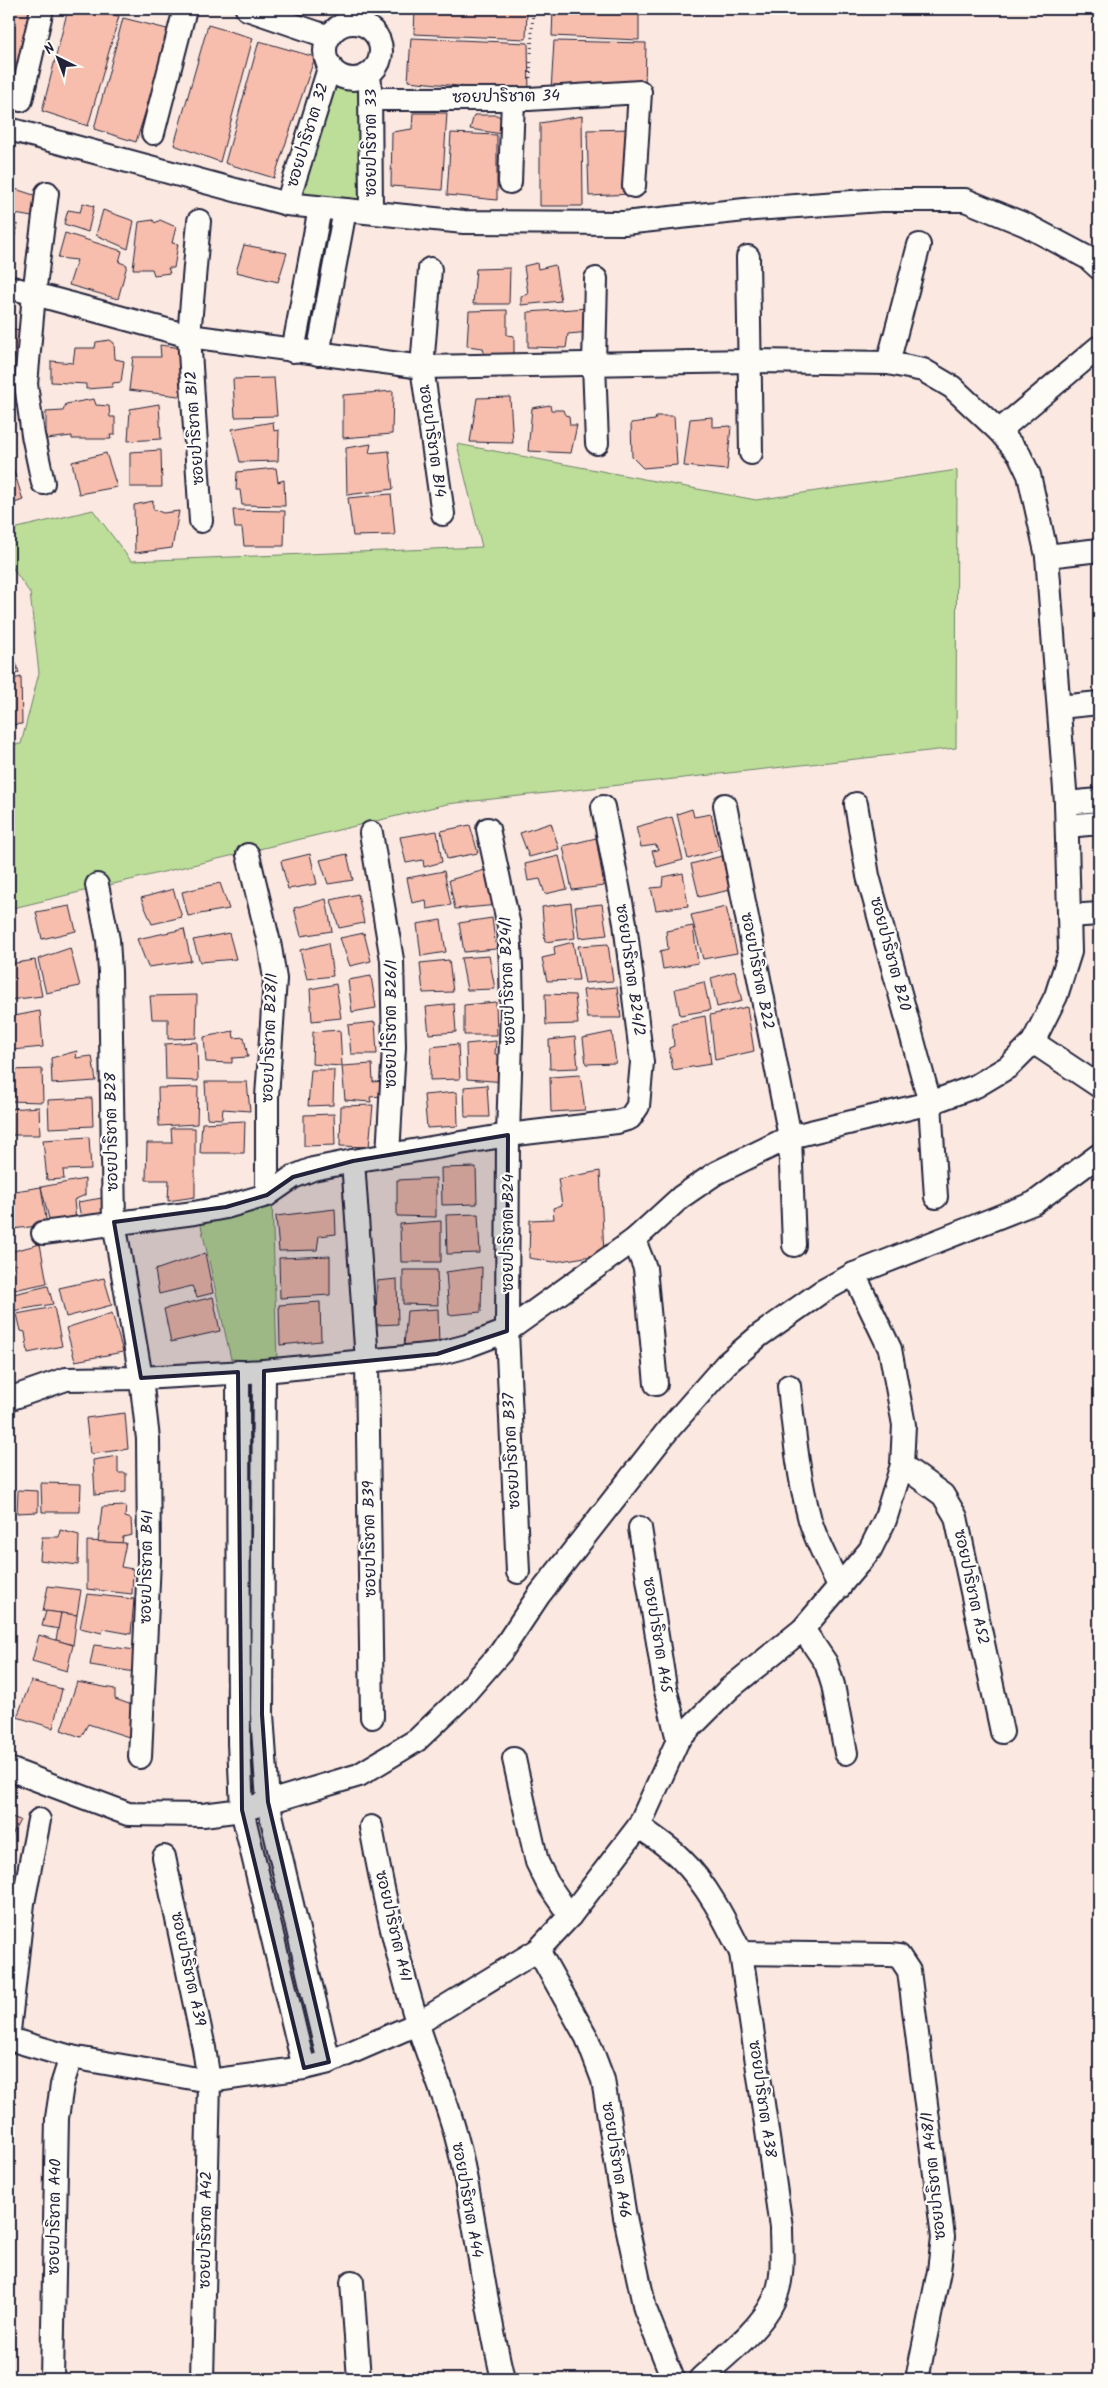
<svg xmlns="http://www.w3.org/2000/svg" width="1108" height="2388" font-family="Kalam,'Playpen Sans Thai',sans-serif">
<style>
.green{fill:#bcde98;stroke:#6f806a}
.building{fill:#f7bead;stroke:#22223b}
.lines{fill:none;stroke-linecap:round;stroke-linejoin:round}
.minor-casing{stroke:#22223b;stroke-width:26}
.path{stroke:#22223b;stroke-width:3;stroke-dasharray:1 4;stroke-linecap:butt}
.minor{stroke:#fdfcf7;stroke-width:22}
.marked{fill:#22223b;fill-opacity:0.2;stroke:#22223b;stroke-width:4;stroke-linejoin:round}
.labels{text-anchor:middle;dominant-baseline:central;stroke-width:4.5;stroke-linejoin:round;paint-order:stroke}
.street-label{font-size:16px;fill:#22223b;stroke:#fdfcf7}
</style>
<rect width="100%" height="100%" fill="#fbe9e1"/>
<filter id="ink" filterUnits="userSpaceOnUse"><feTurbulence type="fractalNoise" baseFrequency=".02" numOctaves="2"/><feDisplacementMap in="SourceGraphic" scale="10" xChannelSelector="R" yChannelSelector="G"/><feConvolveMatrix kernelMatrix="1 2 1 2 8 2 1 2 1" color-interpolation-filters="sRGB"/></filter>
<g filter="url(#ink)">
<!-- green -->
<g class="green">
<path d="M335 76C347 82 355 83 368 78L369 210 292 200Z"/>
<polygon points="457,444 756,500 957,470 956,748 447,804 9,909 9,745 21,744 39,673 30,593 9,563 9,530 93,510 131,561 482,547"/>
<polygon points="272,1198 277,1361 231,1359 200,1221"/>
</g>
<!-- building -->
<g class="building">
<polygon points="9,9 31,9 9,96"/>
<polygon points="68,9 87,9 119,16 88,126 42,111"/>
<polygon points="415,9 527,9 526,39 414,34"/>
<polygon points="553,9 639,9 639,40 552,36"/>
<polygon points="123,18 171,30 136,142 94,129"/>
<polygon points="208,25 253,38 220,162 174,145"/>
<polygon points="411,38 528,43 529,93 408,81"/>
<polygon points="259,41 315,57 274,178 225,163"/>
<polygon points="554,41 646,43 645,89 551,91"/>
<polygon points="413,113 447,113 442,190 391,186 392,132 412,129"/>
<polygon points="474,115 497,115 506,122 502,134 470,129"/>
<polygon points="582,116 583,206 540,206 540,123"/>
<polygon points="632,129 631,194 589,196 587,130"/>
<polygon points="451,133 497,135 497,200 447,195"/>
<polygon points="9,187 40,197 38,218 9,213"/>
<polygon points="83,203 94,206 88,232 64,224 68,210 80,212"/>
<polygon points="103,210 134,221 128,249 96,235"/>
<polygon points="153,220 155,223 160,220 176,227 172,243 178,244 174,268 168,268 170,273 154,275 152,269 133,269 139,222"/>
<polygon points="9,223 18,225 9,256"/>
<polygon points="65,233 122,251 119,262 127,265 118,299 69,285 77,260 58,258"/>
<polygon points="244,245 287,253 278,282 236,272"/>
<polygon points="537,263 538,269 555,265 561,301 521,305 521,296 528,294 524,266"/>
<polygon points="510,268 509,304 473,304 476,269"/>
<polygon points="9,304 11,304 11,329 25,330 23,357 9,357"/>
<polygon points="588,308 590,332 568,334 566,348 528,347 528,312"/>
<polygon points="507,310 507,335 514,336 514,357 485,358 483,348 467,346 469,311"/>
<polygon points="110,340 114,343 115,359 124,361 121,382 113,383 112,387 86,389 86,384 51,382 51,361 73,363 75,348 95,348 96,342"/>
<polygon points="160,345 182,348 187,397 129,390 133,357 161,357"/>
<polygon points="274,378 277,416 235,417 233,379"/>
<polygon points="19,384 23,405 9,407 9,386"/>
<polygon points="393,391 392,434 343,438 343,395"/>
<polygon points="510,397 513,443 470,442 477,398"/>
<polygon points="94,399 96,405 109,406 110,417 115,417 115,435 110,435 111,439 72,439 72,436 46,439 46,412 63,411 66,404"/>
<polygon points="159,404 161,439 128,441 130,409"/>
<polygon points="550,405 551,410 563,410 565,415 569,416 570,425 577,425 571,453 528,451 532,408"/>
<polygon points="656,416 674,416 677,465 643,468 632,457 631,423 655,420"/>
<polygon points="712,417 712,427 731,426 727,470 684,466 690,419"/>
<polygon points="273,422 274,431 279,430 278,461 240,462 232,429"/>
<polygon points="371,444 369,453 389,451 393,489 347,495 346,448"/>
<polygon points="161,450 162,487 130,487 130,452"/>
<polygon points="106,453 117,487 79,494 72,462"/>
<polygon points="11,462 23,500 9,505 9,463"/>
<polygon points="276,468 278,482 284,480 285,506 242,505 240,490 236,490 237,472"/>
<polygon points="391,494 395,535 353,536 348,498"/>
<polygon points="153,501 153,509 163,513 179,511 172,548 135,553 134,505"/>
<polygon points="233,510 285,511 284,546 244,546 242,528 235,528"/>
<polygon points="9,640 19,673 9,675"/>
<polygon points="21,677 22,724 9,725 9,680"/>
<polygon points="692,809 694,817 711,814 719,850 688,859 677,814"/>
<polygon points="672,817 683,860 657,867 652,851 658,850 656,845 641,847 636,827"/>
<polygon points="551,823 559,849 529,857 520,833"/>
<polygon points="470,825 478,853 447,859 441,831"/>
<polygon points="437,831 442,862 424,867 423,860 406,863 400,837"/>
<polygon points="596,838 604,886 572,890 563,846"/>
<polygon points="310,854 317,884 288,889 281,861"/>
<polygon points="347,854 353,880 328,884 320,860"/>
<polygon points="559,856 567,889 545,894 540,879 528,881 525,864"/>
<polygon points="722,856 730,890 699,897 691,864"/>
<polygon points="485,870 489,885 498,905 455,909 449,880"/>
<polygon points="444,871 451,905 427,909 426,900 412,903 407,878"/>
<polygon points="683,873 688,906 656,910 651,888 662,887 663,877"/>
<polygon points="220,883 229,909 188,916 182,892"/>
<polygon points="173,889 182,917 152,924 141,898"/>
<polygon points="358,894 364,923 339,928 331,900"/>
<polygon points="326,899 332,931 301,936 294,908"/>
<polygon points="571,903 575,938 545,942 542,907"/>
<polygon points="602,904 607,935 579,938 575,907"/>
<polygon points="70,906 76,931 42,939 36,912"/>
<polygon points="726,907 737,953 703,959 691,915"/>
<polygon points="492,918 496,949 464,952 459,923"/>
<polygon points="441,920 446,952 421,956 417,924"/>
<polygon points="693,926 698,963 663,969 660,951 668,949 666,931"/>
<polygon points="184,929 191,961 148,967 137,939"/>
<polygon points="229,933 236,959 200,962 193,940"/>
<polygon points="364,933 371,961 350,966 340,938"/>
<polygon points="573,942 579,980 547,981 542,958 555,955 554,947"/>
<polygon points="328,943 333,976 307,979 300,950"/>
<polygon points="608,944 613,981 585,983 578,946"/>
<polygon points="70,948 80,986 46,993 38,959"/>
<polygon points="489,956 495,989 467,990 461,958"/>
<polygon points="35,960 42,996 9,1000 9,964"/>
<polygon points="449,960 453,992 423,993 420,963"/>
<polygon points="735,971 742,1001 717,1007 711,978"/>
<polygon points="371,976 376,1008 352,1012 348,980"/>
<polygon points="704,982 710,1010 680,1015 675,989"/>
<polygon points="336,984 341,1018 312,1021 310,989"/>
<polygon points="617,987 621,1018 587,1018 583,990"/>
<polygon points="545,994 575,995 578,1024 546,1025"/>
<polygon points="197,995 196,1038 168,1039 168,1019 152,1019 150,996"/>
<polygon points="496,1002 497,1035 464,1035 464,1005"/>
<polygon points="454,1004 456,1032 429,1034 426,1007"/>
<polygon points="747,1007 754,1051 715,1060 710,1015"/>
<polygon points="40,1011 43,1047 12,1050 9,1017"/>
<polygon points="705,1016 711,1064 673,1070 669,1048 674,1046 672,1023"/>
<polygon points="375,1022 377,1054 351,1054 348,1025"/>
<polygon points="340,1030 342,1066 312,1064 313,1032"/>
<polygon points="233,1031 234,1038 244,1037 248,1057 232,1058 232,1063 206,1062 204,1037"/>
<polygon points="612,1032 616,1063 586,1064 583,1038"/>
<polygon points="575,1037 578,1068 550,1069 549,1040"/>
<polygon points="496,1041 495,1054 505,1056 505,1082 467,1079 466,1044"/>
<polygon points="197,1042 198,1081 166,1080 165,1044"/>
<polygon points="458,1044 460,1079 430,1080 431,1047"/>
<polygon points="77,1051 76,1058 92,1056 96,1081 52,1084 51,1058"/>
<polygon points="372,1064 373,1082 383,1081 383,1096 370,1097 371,1102 345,1100 342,1066"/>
<polygon points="42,1069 43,1102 9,1101 9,1070"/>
<polygon points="311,1070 334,1070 333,1105 308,1106"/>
<polygon points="580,1075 585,1110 551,1112 550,1077"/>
<polygon points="205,1082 247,1082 250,1111 223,1109 222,1119 207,1118"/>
<polygon points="487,1085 489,1117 465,1117 464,1087"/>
<polygon points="198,1087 197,1124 159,1126 158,1088"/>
<polygon points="457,1092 458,1126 427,1128 424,1095"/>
<polygon points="92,1098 93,1126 49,1128 48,1100"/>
<polygon points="373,1105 369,1147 340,1146 341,1106"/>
<polygon points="39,1107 40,1135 9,1135 9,1109"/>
<polygon points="334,1114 335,1145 304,1146 304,1115"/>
<polygon points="245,1121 244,1153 200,1153 202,1123"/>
<polygon points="171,1128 195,1128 195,1197 168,1201 169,1180 146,1180 147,1143 172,1143"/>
<polygon points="89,1137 91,1169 63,1170 64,1179 47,1180 43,1140"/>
<polygon points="476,1167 477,1204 442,1205 441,1168"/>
<polygon points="600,1171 604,1254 554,1262 529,1258 530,1220 554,1219 553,1208 562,1205 558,1179"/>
<polygon points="436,1178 436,1217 397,1216 397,1180"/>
<polygon points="85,1179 85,1195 74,1200 76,1221 50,1223 41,1187"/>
<polygon points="41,1187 47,1225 12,1229 9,1192"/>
<polygon points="102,1198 104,1215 81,1218 78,1202"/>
<polygon points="335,1209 336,1234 319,1236 317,1250 279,1251 276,1216"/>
<polygon points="478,1214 480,1253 447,1254 446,1215"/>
<polygon points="441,1221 441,1262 401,1262 400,1224"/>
<polygon points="40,1244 47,1283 14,1290 10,1271 15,1271 10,1252"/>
<polygon points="205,1253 213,1293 197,1297 192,1286 159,1294 155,1270"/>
<polygon points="330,1256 330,1295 280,1298 279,1258"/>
<polygon points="482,1267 481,1312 449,1315 446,1272"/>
<polygon points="403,1270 437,1270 438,1305 403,1304"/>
<polygon points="104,1278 112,1305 66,1317 59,1288"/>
<polygon points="397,1279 398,1324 376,1325 377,1281"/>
<polygon points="48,1286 53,1304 12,1311 9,1295"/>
<polygon points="213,1297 220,1331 171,1342 164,1309"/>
<polygon points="320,1302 321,1341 280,1345 279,1305"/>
<polygon points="54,1307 62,1346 28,1353 25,1332 21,1331 17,1314"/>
<polygon points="438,1309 439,1347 404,1346 407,1311"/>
<polygon points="112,1313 123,1352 75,1361 66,1328"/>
<polygon points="125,1413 128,1449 90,1454 86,1418"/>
<polygon points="118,1456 118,1473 126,1473 126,1492 95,1495 93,1460"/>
<polygon points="41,1483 81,1484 80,1512 42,1512"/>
<polygon points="18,1490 38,1491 38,1512 17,1513"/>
<polygon points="126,1506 125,1517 131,1519 132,1535 123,1537 122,1543 98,1542 102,1507"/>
<polygon points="60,1530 79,1535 78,1565 40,1560 42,1537 59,1537"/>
<polygon points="87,1541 126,1543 121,1567 133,1569 132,1594 87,1589"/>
<polygon points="48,1586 81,1590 77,1615 43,1611"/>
<polygon points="87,1594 134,1599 131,1634 103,1629 102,1633 80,1628"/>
<polygon points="46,1611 61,1613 59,1629 42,1626"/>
<polygon points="61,1613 77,1615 73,1645 56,1640"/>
<polygon points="39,1635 73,1645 67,1671 32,1661"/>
<polygon points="94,1645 136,1650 135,1672 90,1665"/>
<polygon points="31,1681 62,1689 53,1728 17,1717"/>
<polygon points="77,1682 115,1689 115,1699 132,1705 129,1737 88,1724 81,1737 61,1730"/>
<polygon points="9,1816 20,1820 9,1841"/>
</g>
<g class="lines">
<defs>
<g id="minor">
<polyline points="247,9 329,37"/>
<circle cx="353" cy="51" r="28"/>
<polyline points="370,83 371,212"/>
<polyline points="371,99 529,99 640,92 634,186"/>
<polyline points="21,100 42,9"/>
<polyline points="9,129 287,204 464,222 624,223 754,209 881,200 965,200 1026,225 1088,258 1099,268"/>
<polyline points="153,133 185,9"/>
<polyline points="510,182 513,99"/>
<polyline points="287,204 330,65"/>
<polyline points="199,221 189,336 201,521"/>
<polyline points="748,257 751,453"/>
<polyline points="430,269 422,367 443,514"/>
<polyline points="596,279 594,364 597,443"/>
<polyline points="9,287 189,336 422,367 749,361 888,363 923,370 952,387 999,431 1019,454 1029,475 1047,556 1066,803 1070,952 1056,996 1033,1042 1008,1067 976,1086 930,1103 790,1137 716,1173 681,1197 634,1240 507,1331 467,1346 437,1354 264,1371 141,1378 66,1379 9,1399"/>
<polyline points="293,351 320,208"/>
<polyline points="318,354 345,210"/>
<polyline points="888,363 919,245"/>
<polyline points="999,431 1099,347"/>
<polyline points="43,483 33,435 26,384 34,294 47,193"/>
<polyline points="1047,556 1099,550"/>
<polyline points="1059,707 1099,703"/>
<polyline points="1066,803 1099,800"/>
<polyline points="856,804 868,876 930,1103 936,1197"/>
<polyline points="725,805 790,1137 794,1245"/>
<polyline points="1067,826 1099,823"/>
<polyline points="488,829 509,926 511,967 512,1010 508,1135 507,1331 518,1572"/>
<polyline points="371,833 392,960 394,1047 388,1155"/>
<polyline points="248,855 270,947 275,979 267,1097 267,1195"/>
<polyline points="97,885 108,940 110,972 114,1222 141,1378 148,1439 149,1560 140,1757"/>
<polyline points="1069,916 1099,914"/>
<polyline points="1033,1042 1099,1086"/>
<polyline points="353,1161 367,1361 372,1717"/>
<polyline points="43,1233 194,1213 226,1207 267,1195 293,1177 313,1169 353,1161 508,1135 617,1122 630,1118 638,1106 642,1062 625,923 603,807"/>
<polyline points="634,1240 645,1268 656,1384"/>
<polyline points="264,1371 262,1714 268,1802 329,2062"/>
<polyline points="238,1372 239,1743 242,1810 304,2068"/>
<path d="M789 1386C794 1431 798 1476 810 1520 817 1543 829 1566 840 1587"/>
<polyline points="902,1465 943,1495 956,1517 1002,1732"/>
<polyline points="640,1528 665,1687 678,1740"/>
<polyline points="803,1629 826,1663 833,1685 846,1753"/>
<polyline points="514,1759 537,1862 548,1884 570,1916"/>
<polyline points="9,1769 128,1814 203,1815 242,1810 359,1775 417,1740 460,1699 501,1652 539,1595 668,1430 726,1364 760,1335 821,1292 854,1274 1034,1203 1099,1155"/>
<path d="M639 1826C653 1837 668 1846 680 1858 707 1884 725 1920 741 1953L781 2227C781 2251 785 2278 774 2300 760 2330 724 2357 700 2379"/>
<path d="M371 1827C383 1893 397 1958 417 2022 431 2067 451 2109 461 2156 477 2230 485 2305 503 2379"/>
<polyline points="164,1857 204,2048 209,2081 202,2379"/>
<polyline points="538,1950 587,2038 603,2080 625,2217 645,2309 673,2379"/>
<polyline points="741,1953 890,1955 899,1956 909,1971 943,2237 939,2271 917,2379"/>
<polyline points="9,2031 23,1903 39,1820"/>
<polyline points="9,2039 71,2057 209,2081 304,2068 329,2062 417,2024 538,1950 570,1916 639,1826 678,1740 730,1688 803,1629 870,1550 885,1520 902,1465 904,1425 890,1349 854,1274"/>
<polyline points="352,2282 359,2379"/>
<polyline points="52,2379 57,2118 62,2085 71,2057"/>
</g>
</defs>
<!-- minor casing -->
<use href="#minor" class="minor-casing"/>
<!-- path -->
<polyline class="path" points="530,78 533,9"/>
<!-- minor -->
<use href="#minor" class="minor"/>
</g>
</g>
<!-- marked area -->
<path class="marked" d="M508 1135 507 1331 437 1354 264 1371 262 1714 268 1802 329 2062 304 2068 242 1810 238 1372 141 1378 114 1222 226 1207 267 1195 293 1177 353 1161Z"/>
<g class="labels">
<!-- street labels -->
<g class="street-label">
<text transform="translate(506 97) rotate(-1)">ซอยปาริชาต 34</text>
<text transform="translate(308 135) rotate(-73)">ซอยปาริชาต 32</text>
<text transform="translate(371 143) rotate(-90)">ซอยปาริชาต 33</text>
<text transform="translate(195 428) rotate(-94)">ซอยปาริชาต B12</text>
<text transform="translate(432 441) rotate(82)">ซอยปาริชาต B14</text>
<text transform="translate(890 954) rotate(75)">ซอยปาริชาต B20</text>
<text transform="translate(630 970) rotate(82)">ซอยปาริชาต B24/2</text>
<text transform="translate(757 971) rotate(79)">ซอยปาริชาต B22</text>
<text transform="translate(508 981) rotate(-92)">ซอยปาริชาต B24/1</text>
<text transform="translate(391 1024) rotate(-90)">ซอยปาริชาต B26/1</text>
<text transform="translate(270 1038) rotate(-88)">ซอยปาริชาต B28/1</text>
<text transform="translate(112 1132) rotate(-91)">ซอยปาริชาต B28</text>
<text transform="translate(508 1233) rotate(-90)">ซอยปาริชาต B24</text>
<text transform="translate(512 1451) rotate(-93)">ซอยปาริชาต B37</text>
<text transform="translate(370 1539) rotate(-91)">ซอยปาริชาต B39</text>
<text transform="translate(147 1567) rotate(-89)">ซอยปาริชาต B41</text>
<text transform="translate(971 1587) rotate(78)">ซอยปาริชาต A52</text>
<text transform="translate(657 1635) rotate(81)">ซอยปาริชาต A45</text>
<text transform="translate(393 1926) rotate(77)">ซอยปาริชาต A41</text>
<text transform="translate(188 1969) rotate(78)">ซอยปาริชาต A39</text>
<text transform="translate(762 2099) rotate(82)">ซอยปาริชาต A38</text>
<text transform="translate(616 2160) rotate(81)">ซอยปาริชาต A46</text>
<text transform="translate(934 2176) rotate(-96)">ซอยปาริชาต A48/1</text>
<text transform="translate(467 2200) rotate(80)">ซอยปาริชาต A44</text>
<text transform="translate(55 2217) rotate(-89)">ซอยปาริชาต A40</text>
<text transform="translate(206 2230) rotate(-89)">ซอยปาริชาต A42</text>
</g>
</g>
<!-- margin -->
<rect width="1108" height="2388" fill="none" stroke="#fdfcf7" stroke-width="30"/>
<rect x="15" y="15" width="1078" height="2358" fill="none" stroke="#22223b" stroke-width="2" filter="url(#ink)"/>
<!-- north arrow -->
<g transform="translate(58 58) rotate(318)" stroke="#fdfcf7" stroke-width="4" paint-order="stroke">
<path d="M0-4L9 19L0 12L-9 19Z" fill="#22223b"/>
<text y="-8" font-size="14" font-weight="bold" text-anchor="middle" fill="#22223b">N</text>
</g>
</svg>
